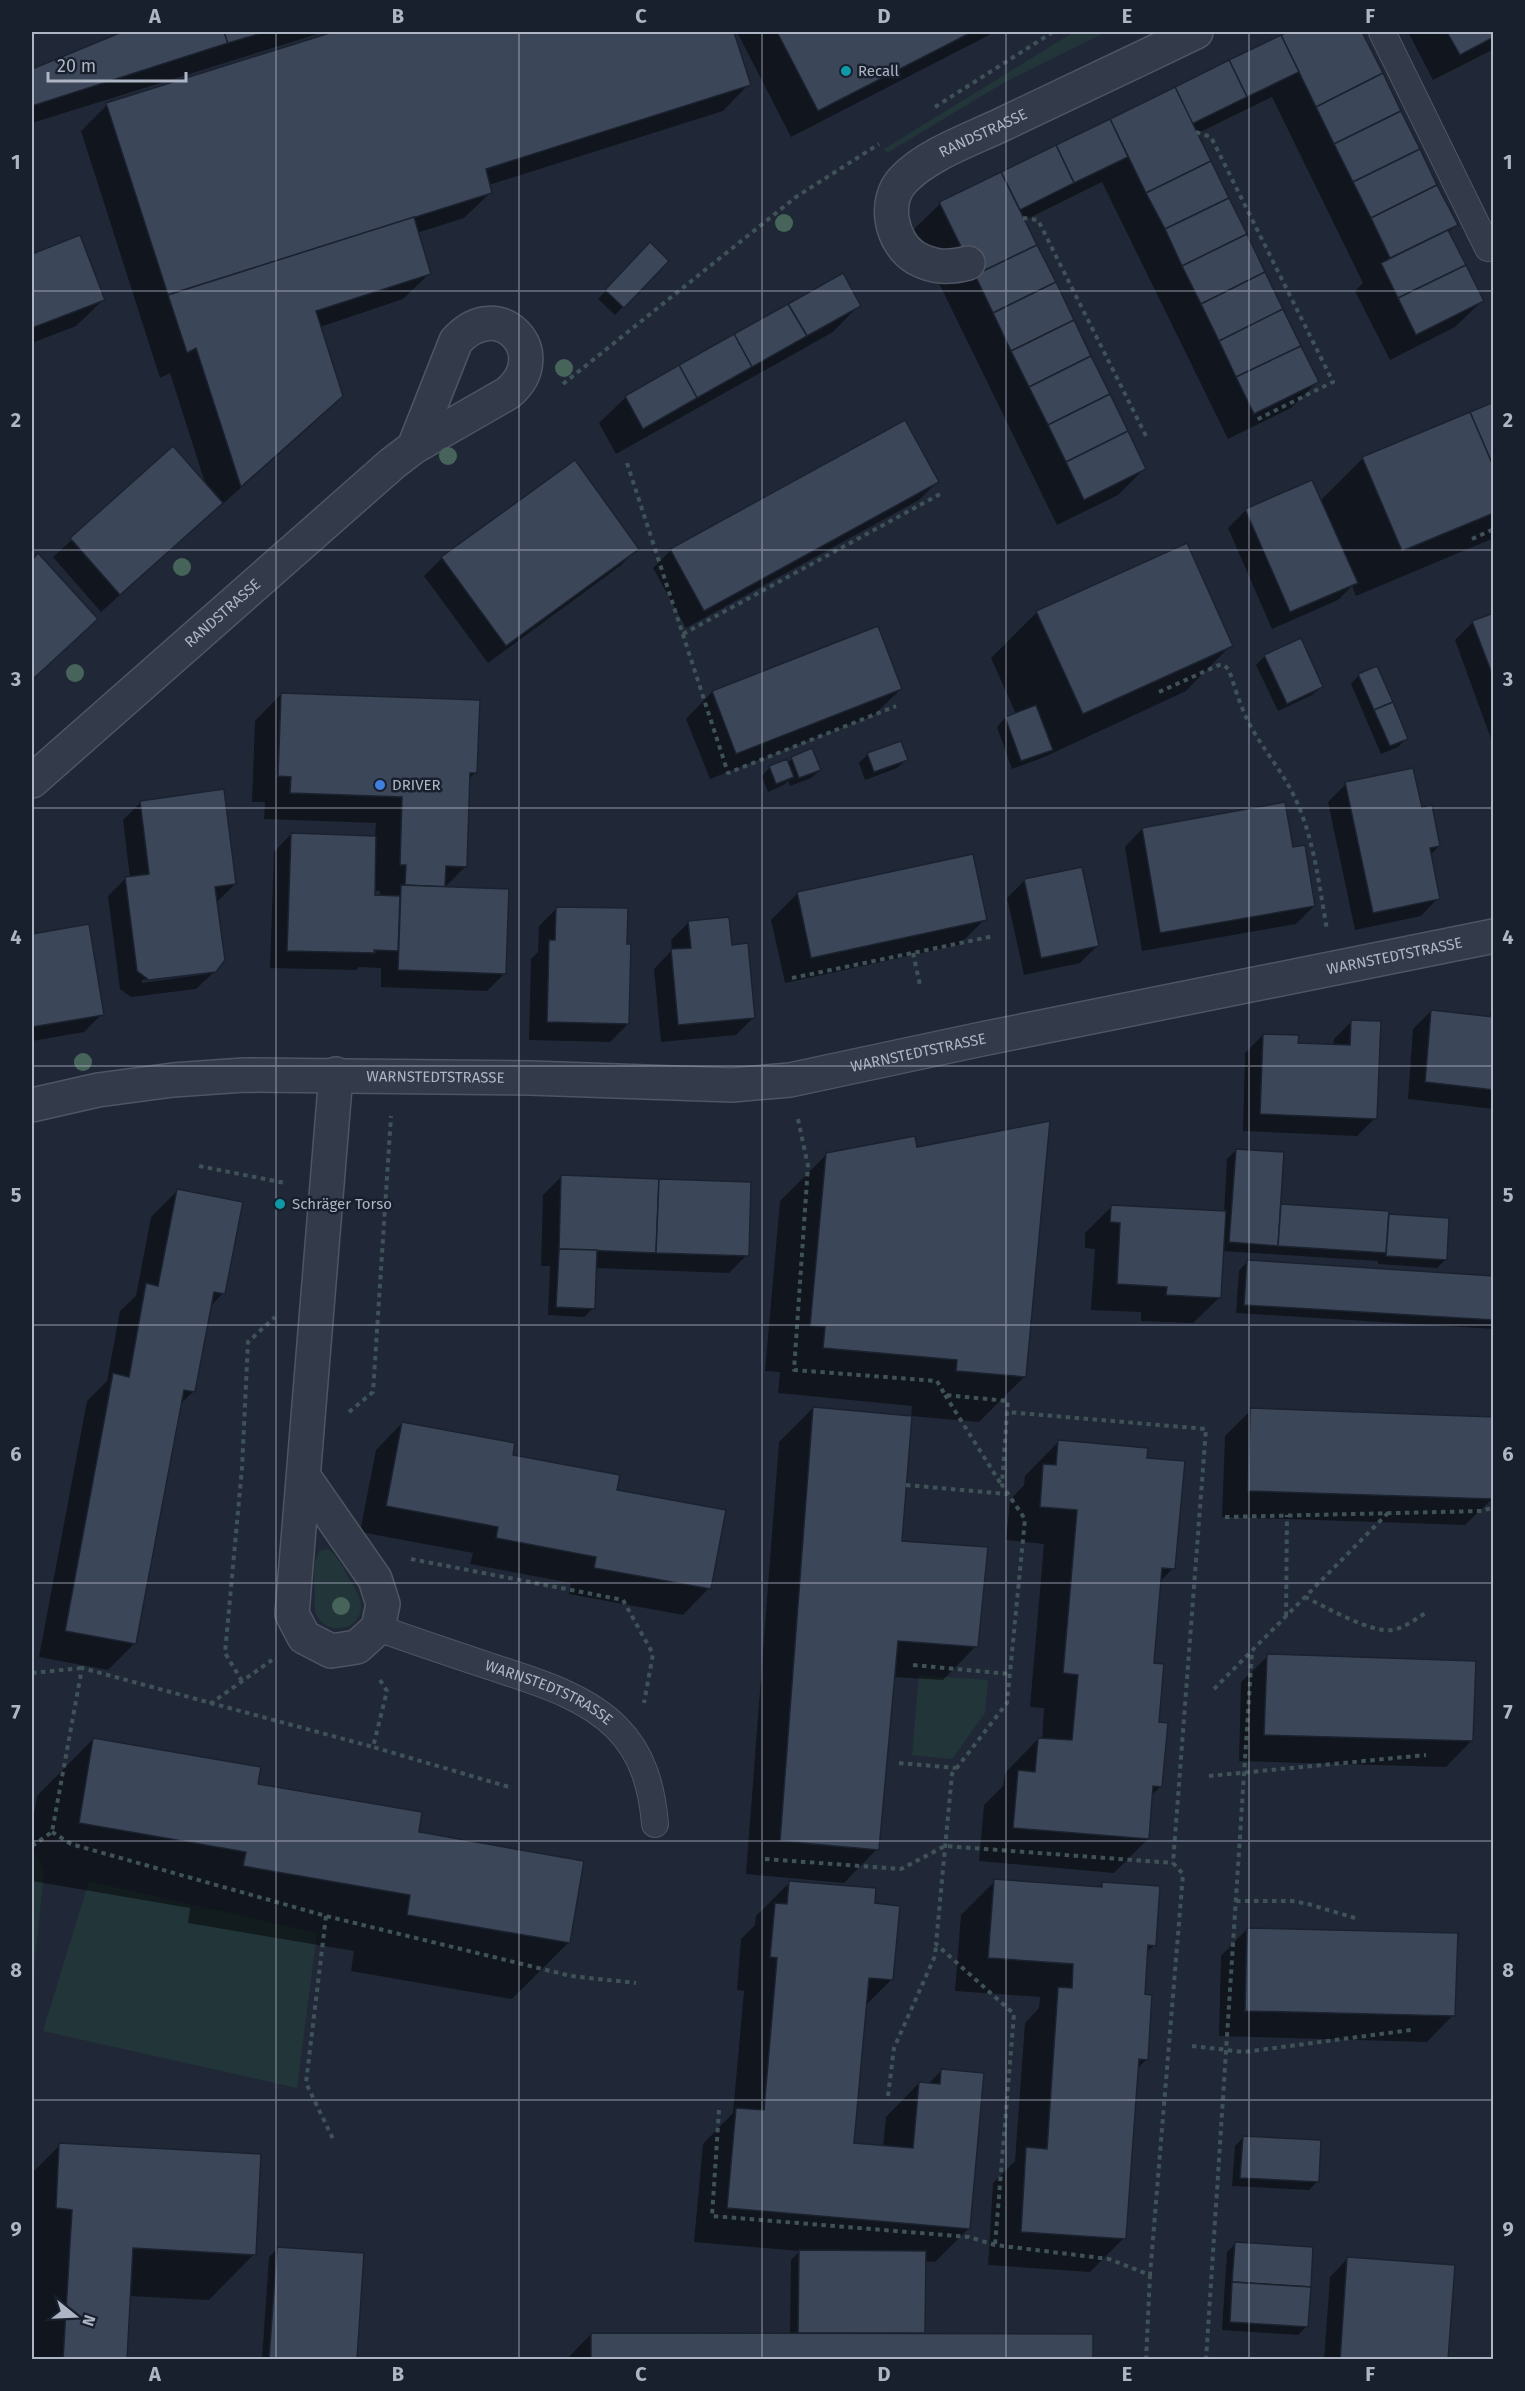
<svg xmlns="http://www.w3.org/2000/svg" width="1525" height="2391" font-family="'Fira Sans',sans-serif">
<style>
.green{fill:#223539}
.shadow{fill:#0007;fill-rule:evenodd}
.building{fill:#3c4659;stroke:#1b222f;stroke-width:1.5}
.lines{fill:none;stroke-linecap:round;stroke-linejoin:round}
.service-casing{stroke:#4e5563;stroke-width:28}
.minor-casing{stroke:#4e5563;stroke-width:36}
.tertiary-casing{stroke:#4e5563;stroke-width:36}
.path{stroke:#3f5257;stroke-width:4;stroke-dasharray:4.5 4.5;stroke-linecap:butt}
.service{stroke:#333a49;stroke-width:26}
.minor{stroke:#333a49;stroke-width:33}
.tertiary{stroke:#333a49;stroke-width:33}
.tree{fill:#466459}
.grid{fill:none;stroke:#aeb5c5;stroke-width:1.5;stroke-opacity:0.55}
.culture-dot{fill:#0f9aa8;stroke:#19202d;stroke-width:2}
.shop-dot{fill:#3f7fe0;stroke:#19202d;stroke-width:2}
.labels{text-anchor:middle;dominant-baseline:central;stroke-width:5;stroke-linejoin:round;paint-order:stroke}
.poi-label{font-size:15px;fill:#aeb5c5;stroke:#19202d;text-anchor:start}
.street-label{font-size:15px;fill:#aeb5c5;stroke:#19202d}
.neatline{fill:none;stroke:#aeb5c5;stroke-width:2}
.grid-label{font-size:20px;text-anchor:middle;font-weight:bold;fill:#aeb5c5}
</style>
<rect width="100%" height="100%" fill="#202838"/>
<!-- green -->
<g class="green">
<polygon points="1074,32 1106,32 1005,82 887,153 884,149"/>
<path d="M328 1549C339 1558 343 1567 349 1579 353 1586 360 1596 361 1604 363 1633 321 1637 315 1610 314 1604 315 1597 315 1591 314 1577 312 1563 320 1551Z"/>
<polygon points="919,1675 988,1680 985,1713 952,1759 912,1755"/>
<polygon points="32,1847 44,1869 32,1992"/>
<polygon points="89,1881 317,1933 297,2088 43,2031"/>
</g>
<!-- shadow -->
<g class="shadow">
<polygon points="126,32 324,32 32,123 32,70"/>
<polygon points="338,32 733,32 749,84 723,111 489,185 491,192 464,218 417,233 430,273 403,299 320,327 341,396 315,422 101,612 53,557 173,448 206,486 170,373 160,378 81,131 107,105"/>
<polygon points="737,32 995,32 791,137"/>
<polygon points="1291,32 1361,32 1456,225 1448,233 1482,301 1455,327 1390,360 1355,291 1363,283 1272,97 1196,134 1317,382 1291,408 1228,439 1102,182 1023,221 1144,469 1118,495 1057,525 913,230 940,204"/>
<polygon points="1408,32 1494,32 1494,49 1433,80"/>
<polygon points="79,237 103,300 76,326 32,343 32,255"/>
<polygon points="650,245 667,261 615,315 598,299"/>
<polygon points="842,275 859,305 833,332 616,454 599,423 626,397"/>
<polygon points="1494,404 1494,538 1356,596 1352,586 1338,600 1272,629 1228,528 1246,510 1320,501 1363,458"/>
<polygon points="574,462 637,549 620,566 488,663 424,576 442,558"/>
<polygon points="937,482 919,500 686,628 653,568 671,550"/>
<polygon points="38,555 88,628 32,679 32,562"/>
<polygon points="1037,612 1231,645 1186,691 1042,758 1012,769 997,727 1005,718 1016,714 991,658"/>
<polygon points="1494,614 1494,747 1455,640 1473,622"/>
<polygon points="877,628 901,689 874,715 710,779 686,719 712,692"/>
<polygon points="1265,656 1321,687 1312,695 1278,711 1256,665"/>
<polygon points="1359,675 1407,738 1398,747 1381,754 1351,684"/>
<path d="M281 694 476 772 468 780 465 867 444 888 505 973 487 991 381 987V968L359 967 356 970 270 968 274 852 291 834 375 837 376 823 264 819 265 802H252L255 721ZM373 891H380V897H373Z"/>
<polygon points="811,750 820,770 811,778 790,786 788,781 784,785 768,792 762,776 770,767 787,763 792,759"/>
<polygon points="868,754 906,760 897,768 865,780 859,763"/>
<polygon points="1346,784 1420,809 1439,846 1430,855 1438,898 1421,916 1355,930 1328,802"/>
<path d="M141 802 235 884 217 902 215 971 196 989 131 997 120 989 108 896 126 878H130L123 820ZM207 971V974L142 983V980Z"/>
<polygon points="1142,829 1314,906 1296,924 1142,951 1125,847"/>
<polygon points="1025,880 1098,945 1080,963 1024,975 1007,898"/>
<polygon points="798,893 985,919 959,945 785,983 771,920"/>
<polygon points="557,908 628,1024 610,1042 529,1040 531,959 538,952 539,926"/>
<polygon points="689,922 754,1017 736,1035 661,1042 654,969 672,950 671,940"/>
<polygon points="88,926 102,1014 84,1032 32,1041 32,935"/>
<polygon points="1494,1007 1494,1109 1408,1099 1413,1029 1431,1011 1490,1018 1491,1009"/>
<polygon points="1351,1022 1375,1118 1357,1136 1243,1131 1245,1053 1263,1035 1297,1044 1333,1046 1334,1039"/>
<polygon points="916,1149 1025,1376 979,1422 911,1416 912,1406 778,1393 780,1372 765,1371 780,1201 826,1155"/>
<polygon points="1236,1150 1279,1205 1388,1212 1388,1216 1448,1219 1445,1260 1437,1268 1378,1264 1378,1261 1222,1251 1220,1297 1193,1323 1141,1321 1141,1312 1091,1310 1095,1249 1085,1248 1085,1233 1112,1206 1224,1213 1227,1159"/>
<polygon points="561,1177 747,1255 729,1273 595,1268 593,1308 584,1317 548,1315 550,1266 541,1266 543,1195"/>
<polygon points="177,1191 223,1293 210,1307 194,1391 179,1405 135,1643 108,1670 39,1657 87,1401 107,1381 120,1311 136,1296 151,1217"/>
<polygon points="1247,1262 1494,1277 1494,1329 1236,1313 1239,1271"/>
<polygon points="813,1408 900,1542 976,1646 943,1680 893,1677 877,1849 844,1883 746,1874 779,1442"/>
<polygon points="1251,1410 1492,1499 1465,1525 1222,1517 1225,1436"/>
<polygon points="402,1423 615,1491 709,1588 683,1615 569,1594 571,1583 470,1564 473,1553 360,1532 376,1450"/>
<polygon points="1058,1442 1146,1460 1173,1568 1160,1582 1152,1664 1161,1786 1151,1796 1148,1839 1114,1873 979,1861 984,1805 1003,1786 1005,1773 1038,1739 1042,1740 1044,1708 1030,1707 1044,1544 1006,1540 1010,1500 1024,1485 1025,1476"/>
<polygon points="1268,1656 1472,1740 1446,1767 1239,1761 1241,1682"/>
<polygon points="93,1739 257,1785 417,1833 569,1942 512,1999 351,1971 354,1951 188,1923 190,1908 32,1881 32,1827 37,1796"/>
<polygon points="995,1881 1098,1888 1103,1883 1154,1945 1146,1953 1143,1996 1147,2059 1137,2069 1124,2238 1090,2272 988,2265 993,2183 1015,2161 1025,2023 1039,2008 1040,1997 955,1991 961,1915"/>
<polygon points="790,1882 874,1905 892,1979 865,2006 852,2144 883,2147 886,2117 919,2083 928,2084 941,2071 969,2228 935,2262 924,2261 923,2333 921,2335 1091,2360 566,2360 591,2334 790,2335 791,2260 800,2251 694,2242 703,2144 733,2113 744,1991 737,1990 741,1939 755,1925 756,1916"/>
<polygon points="1247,1929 1453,2015 1427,2042 1219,2036 1221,1956"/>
<polygon points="1244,2137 1317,2182 1309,2190 1232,2186 1235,2146"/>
<polygon points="60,2145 254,2254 209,2300 129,2296 126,2360 32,2360 32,2173"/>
<polygon points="1236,2243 1307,2326 1298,2335 1222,2330 1227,2252"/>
<polygon points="277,2249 356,2360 262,2360 269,2257"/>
<polygon points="1347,2259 1447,2360 1324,2360 1330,2277"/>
</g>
<!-- building -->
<g class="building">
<polygon points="122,32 224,32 228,43 32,106 32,69"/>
<polygon points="224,32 265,32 228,43"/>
<polygon points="333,32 734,32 751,85 486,169 492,193 168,295 106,103"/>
<polygon points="777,32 972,32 818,111"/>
<polygon points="1287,32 1362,32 1383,73 1316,107 1281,35"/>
<polygon points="1447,32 1494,32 1494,37 1460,55"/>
<polygon points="1281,35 1299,72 1247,97 1229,60"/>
<polygon points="1229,60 1247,97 1192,124 1175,87"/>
<polygon points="1383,73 1401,111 1334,144 1316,107"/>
<polygon points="1175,87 1211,161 1146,193 1110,119"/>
<polygon points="1401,111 1420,149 1353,182 1334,144"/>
<polygon points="1110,119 1128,157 1074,183 1056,145"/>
<polygon points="1056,145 1074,183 1020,210 1001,172"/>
<polygon points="1420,149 1437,185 1371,218 1353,182"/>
<polygon points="1211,161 1229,198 1165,229 1146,193"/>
<polygon points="1001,172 1037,245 975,275 939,202"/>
<polygon points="1437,185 1458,225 1390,258 1371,218"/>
<polygon points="1229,198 1247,234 1182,266 1165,229"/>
<polygon points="414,217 431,274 316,311 343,396 241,487 196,348 187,353 168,295"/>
<polygon points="1448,230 1466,265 1398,298 1381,263"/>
<polygon points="1247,234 1265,272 1201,304 1182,266"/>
<polygon points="80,235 105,300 32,328 32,254"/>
<polygon points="650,242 669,261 624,308 605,290"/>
<polygon points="1037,245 1056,282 993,313 975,275"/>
<polygon points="1466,265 1484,301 1416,335 1398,298"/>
<polygon points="1265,272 1283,309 1219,341 1201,304"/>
<polygon points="843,273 861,306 807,336 788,304"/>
<polygon points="1056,282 1074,320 1011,351 993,313"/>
<polygon points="788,304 807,336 752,367 734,334"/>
<polygon points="1283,309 1301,346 1236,377 1219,341"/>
<polygon points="1074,320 1091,356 1029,387 1011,351"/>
<polygon points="734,334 752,367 697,398 679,365"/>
<polygon points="1301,346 1319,382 1254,414 1236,377"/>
<polygon points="1091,356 1110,394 1048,425 1029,387"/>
<polygon points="679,365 697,398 643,429 625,396"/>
<polygon points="1110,394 1128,431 1066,462 1048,425"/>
<polygon points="1494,402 1494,468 1470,412"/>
<polygon points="1470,412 1494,468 1494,513 1402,551 1362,457"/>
<polygon points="905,420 939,482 704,611 670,549"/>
<polygon points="1128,431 1146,469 1084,500 1066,462"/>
<polygon points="173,446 223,503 120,595 70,538"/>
<polygon points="575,460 639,549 506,646 441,557"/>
<polygon points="1312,480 1358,583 1290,612 1245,509"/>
<polygon points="1187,543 1233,646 1083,714 1036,611"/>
<polygon points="38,553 98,619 32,680 32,560"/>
<polygon points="1494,613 1494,679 1472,621"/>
<polygon points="878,626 902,689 736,754 712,691"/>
<polygon points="1301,638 1323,687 1287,704 1264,655"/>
<polygon points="1377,666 1393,702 1374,710 1358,674"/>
<polygon points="281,693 480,700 477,773 470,773 467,867 446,866 445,887 405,885 406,865 400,865 402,797 290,793 291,777 278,776"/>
<polygon points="1393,702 1408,739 1390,746 1374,710"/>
<polygon points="1036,705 1053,750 1021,761 1005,717"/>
<polygon points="901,741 908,760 874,772 867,753"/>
<polygon points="812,748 821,770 799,778 791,757"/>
<polygon points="787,759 794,777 776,784 769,766"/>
<polygon points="1413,768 1422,807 1432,805 1440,846 1430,848 1440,899 1373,913 1345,782"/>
<polygon points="224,789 236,884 215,887 225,960 216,972 149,980 137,971 125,877 149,874 140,801"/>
<polygon points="1285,802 1293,847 1305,845 1315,906 1160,933 1142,828"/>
<polygon points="291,833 376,836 375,895 400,896 398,951 374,950 375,953 287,951"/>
<polygon points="973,854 987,920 811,958 797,892"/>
<polygon points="1082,867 1099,946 1041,958 1024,879"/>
<polygon points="401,885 509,889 506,974 398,970"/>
<polygon points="556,907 628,908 627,944 631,944 629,1024 547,1022 549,940 555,940"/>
<polygon points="729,917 732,945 748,943 755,1018 678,1025 671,949 691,948 688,921"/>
<polygon points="89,924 104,1015 32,1027 32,934"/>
<polygon points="1431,1010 1494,1017 1494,1090 1425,1082"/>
<polygon points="1351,1020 1381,1021 1377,1119 1260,1114 1263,1034 1299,1035 1298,1043 1350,1045"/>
<polygon points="1050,1121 1026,1377 956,1371 957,1360 823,1348 825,1327 810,1326 826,1153 915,1136 917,1147"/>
<polygon points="1236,1149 1284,1152 1278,1246 1229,1242"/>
<polygon points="561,1175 659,1179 656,1253 559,1249"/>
<polygon points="659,1179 751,1182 749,1256 656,1253"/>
<polygon points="177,1189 243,1202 225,1294 214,1292 195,1392 184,1390 136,1644 65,1631 113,1373 129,1377 146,1283 158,1286"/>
<polygon points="1281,1204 1389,1211 1386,1253 1278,1246"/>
<polygon points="1111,1205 1226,1211 1221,1298 1166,1295 1167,1287 1117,1284 1120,1223 1110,1222"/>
<polygon points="1389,1214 1449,1218 1447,1260 1386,1256"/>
<polygon points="559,1249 597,1250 595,1309 556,1307"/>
<polygon points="1247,1260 1494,1276 1494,1320 1244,1305"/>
<polygon points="813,1407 912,1416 902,1541 988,1547 978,1647 898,1641 879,1850 780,1841"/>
<polygon points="1250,1408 1494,1417 1493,1499 1248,1491"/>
<polygon points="402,1422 515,1443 513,1455 620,1475 617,1490 726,1510 711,1589 594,1568 596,1557 496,1538 498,1527 386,1506"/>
<polygon points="1058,1440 1148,1448 1147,1458 1185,1461 1175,1569 1162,1568 1154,1663 1164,1664 1159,1722 1168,1723 1162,1787 1153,1786 1149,1839 1013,1828 1018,1770 1035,1772 1038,1738 1072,1740 1078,1675 1063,1673 1077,1510 1040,1507 1043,1464 1056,1465"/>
<polygon points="1267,1654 1476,1661 1473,1741 1264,1735"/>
<polygon points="93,1738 261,1767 258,1784 422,1812 419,1832 584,1861 570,1943 407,1915 410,1895 243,1866 246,1852 79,1823"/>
<polygon points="994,1879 1102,1887 1102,1882 1160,1886 1156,1946 1148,1945 1145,1994 1152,1995 1148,2060 1139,2059 1126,2239 1021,2232 1026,2147 1047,2149 1058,1987 1072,1988 1073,1964 988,1958"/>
<polygon points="789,1881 876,1888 875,1903 900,1906 893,1980 869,1978 854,2143 913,2148 919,2082 940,2084 941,2069 984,2073 970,2229 727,2208 736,2108 764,2110 777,1958 770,1957 775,1903 787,1904"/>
<polygon points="1247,1928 1458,1933 1455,2016 1245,2011"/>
<polygon points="1243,2136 1321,2140 1319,2182 1240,2178"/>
<polygon points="59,2143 261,2154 256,2255 133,2248 127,2360 63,2360 72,2210 56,2208"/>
<polygon points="1235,2242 1313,2247 1311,2287 1232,2282"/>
<polygon points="277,2247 364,2253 357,2360 269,2360"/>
<polygon points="799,2250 926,2251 925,2333 798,2333"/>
<polygon points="1347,2257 1455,2265 1448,2360 1340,2360"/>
<polygon points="1232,2282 1311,2287 1308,2327 1230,2322"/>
<polygon points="591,2333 1093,2334 1093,2360 591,2360"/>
</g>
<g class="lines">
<defs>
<g id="service">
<polyline points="1382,32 1488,248"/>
<path id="s1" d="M378 1628C414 1641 450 1653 486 1665 530 1680 584 1694 617 1728 643 1754 652 1788 655 1824"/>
</g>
<g id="minor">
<path id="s2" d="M968 263C949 268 934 268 916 258 891 243 882 201 904 179 928 154 972 139 1003 124 1068 93 1132 63 1196 32"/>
<path id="s3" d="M32 781 393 463 414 447 508 393C555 354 499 293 456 341L414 447"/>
<polyline points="304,1477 375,1579 383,1604 378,1628 357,1647 331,1651 304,1637 292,1614 336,1074"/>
</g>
<g id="tertiary">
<path id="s4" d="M32 1105 98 1090 173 1080 244 1075 530 1078 732 1085 790 1080 977 1040 1494 936"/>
</g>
</defs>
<!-- service casing -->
<use href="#service" class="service-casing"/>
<!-- minor casing -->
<use href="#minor" class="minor-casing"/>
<!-- tertiary casing -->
<use href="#tertiary" class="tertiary-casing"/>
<!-- path -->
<g class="path">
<polyline points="935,107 1053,32"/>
<polyline points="1196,132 1211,137 1333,382 1256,420"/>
<polyline points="1023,218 1038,220 1147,438"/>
<polyline points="563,384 796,197 879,144"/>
<polyline points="627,463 728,773 896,706"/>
<polyline points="1472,539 1494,529"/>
<polyline points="683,634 942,493"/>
<path d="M1159 692 1219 665H1224L1229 670C1234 685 1239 702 1246 717 1259 745 1280 767 1294 796 1314 837 1319 885 1327 930"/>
<polyline points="913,953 920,985"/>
<polyline points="792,978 994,936"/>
<polyline points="798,1119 808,1166 794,1370 937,1381 945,1395 1008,1401 1007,1412"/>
<polyline points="199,1166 285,1183"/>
<polyline points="945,1395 1001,1484"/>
<polyline points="349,1412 373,1392 391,1116"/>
<polyline points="906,1485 1007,1494"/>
<polyline points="1225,1517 1482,1511 1494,1507"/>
<polyline points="411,1559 623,1600 653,1654 644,1703"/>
<path d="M1305 1597C1326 1607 1370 1633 1392 1630 1405 1628 1415 1619 1426 1613"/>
<polyline points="1286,1616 1287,1515"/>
<polyline points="913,1665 1010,1674"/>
<polyline points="32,1673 82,1668"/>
<polyline points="380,1680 387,1691 373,1747 509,1787"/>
<polyline points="242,1681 225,1653 242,1468 248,1342 275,1317"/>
<polyline points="1214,1689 1388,1513"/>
<polyline points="210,1704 272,1660"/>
<polyline points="899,1763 956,1768"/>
<polyline points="1209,1776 1426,1755"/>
<polyline points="52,1832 71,1844 326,1916 571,1976 636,1983"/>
<polyline points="32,1846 52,1832 82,1668 373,1747"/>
<polyline points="765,1859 901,1869 945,1846 1173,1863"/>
<polyline points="1236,1901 1292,1901 1308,1904 1355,1918"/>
<polyline points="326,1916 306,2083 334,2141"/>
<polyline points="1192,2046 1244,2052 1411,2030"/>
<polyline points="888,2096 894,2048 935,1956 936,1945"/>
<polyline points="719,2110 712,2216 969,2237 995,2245 1109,2259 1150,2275 1183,1874 1173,1863 1206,1429 1007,1412 1002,1485 1025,1519 1007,1703 952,1774 936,1944 1014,2014 995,2245"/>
<polyline points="1146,2360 1150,2275"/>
<polyline points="1206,2360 1252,1651"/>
</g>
<!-- service -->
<use href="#service" class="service"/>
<!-- minor -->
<use href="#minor" class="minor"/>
<!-- tertiary -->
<use href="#tertiary" class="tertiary"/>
</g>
<!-- trees -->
<g class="tree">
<circle cx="784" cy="223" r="9"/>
<circle cx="564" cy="368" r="9"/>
<circle cx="448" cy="456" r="9"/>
<circle cx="182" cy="567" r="9"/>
<circle cx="75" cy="673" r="9"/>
<circle cx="83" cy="1062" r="9"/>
<circle cx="341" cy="1606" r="9"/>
</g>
<!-- grid -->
<path class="grid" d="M276 32V2360M519 32V2360M762 32V2360M1006 32V2360M1249 32V2360M32 291H1494M32 550H1494M32 808H1494M32 1066H1494M32 1325H1494M32 1583H1494M32 1841H1494M32 2100H1494"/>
<!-- markers -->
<g class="culture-dot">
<circle cx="846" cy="71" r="6"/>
<circle cx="280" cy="1204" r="6"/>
</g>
<circle class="shop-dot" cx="380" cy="785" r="6"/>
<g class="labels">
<!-- poi labels -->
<g class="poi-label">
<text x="858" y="71">Recall</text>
<text x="392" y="785">DRIVER</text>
<text x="292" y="1204">Schräger Torso</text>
</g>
<!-- street labels -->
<g class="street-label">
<text stroke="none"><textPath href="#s2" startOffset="236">RANDSTRASSE</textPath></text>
<text stroke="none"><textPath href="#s3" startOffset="254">RANDSTRASSE</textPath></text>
<text stroke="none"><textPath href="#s4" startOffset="1378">WARNSTEDTSTRASSE</textPath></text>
<text stroke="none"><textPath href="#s4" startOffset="892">WARNSTEDTSTRASSE</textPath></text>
<text stroke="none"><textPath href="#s4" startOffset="406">WARNSTEDTSTRASSE</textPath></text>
<text stroke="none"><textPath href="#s1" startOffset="183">WARNSTEDTSTRASSE</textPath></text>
</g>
</g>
<!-- border -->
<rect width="1525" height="2391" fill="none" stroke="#19202d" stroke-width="66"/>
<!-- north arrow -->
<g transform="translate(75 2316) rotate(108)" stroke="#19202d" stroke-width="4.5" paint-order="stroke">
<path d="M0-4.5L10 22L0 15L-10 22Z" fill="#aeb5c5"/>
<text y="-9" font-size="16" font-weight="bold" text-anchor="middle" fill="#aeb5c5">N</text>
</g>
<!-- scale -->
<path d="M48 72v9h138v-9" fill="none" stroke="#aeb5c5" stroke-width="3"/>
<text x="57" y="72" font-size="18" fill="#aeb5c5" stroke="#19202d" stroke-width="4.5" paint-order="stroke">20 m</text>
<rect x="33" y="33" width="1459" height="2325" class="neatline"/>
<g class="grid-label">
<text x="155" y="23">A</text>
<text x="398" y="23">B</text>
<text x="641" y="23">C</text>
<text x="884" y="23">D</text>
<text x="1127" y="23">E</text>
<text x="1370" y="23">F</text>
<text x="16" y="169">1</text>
<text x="1508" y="169">1</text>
<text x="16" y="427">2</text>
<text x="1508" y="427">2</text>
<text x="16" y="686">3</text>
<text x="1508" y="686">3</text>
<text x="16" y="944">4</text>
<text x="1508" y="944">4</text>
<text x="16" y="1202">5</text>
<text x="1508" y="1202">5</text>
<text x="16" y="1461">6</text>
<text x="1508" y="1461">6</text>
<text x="16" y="1719">7</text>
<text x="1508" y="1719">7</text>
<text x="16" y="1977">8</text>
<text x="1508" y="1977">8</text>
<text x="16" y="2236">9</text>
<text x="1508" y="2236">9</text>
<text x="155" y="2381">A</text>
<text x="398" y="2381">B</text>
<text x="641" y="2381">C</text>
<text x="884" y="2381">D</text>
<text x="1127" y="2381">E</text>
<text x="1370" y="2381">F</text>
</g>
</svg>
